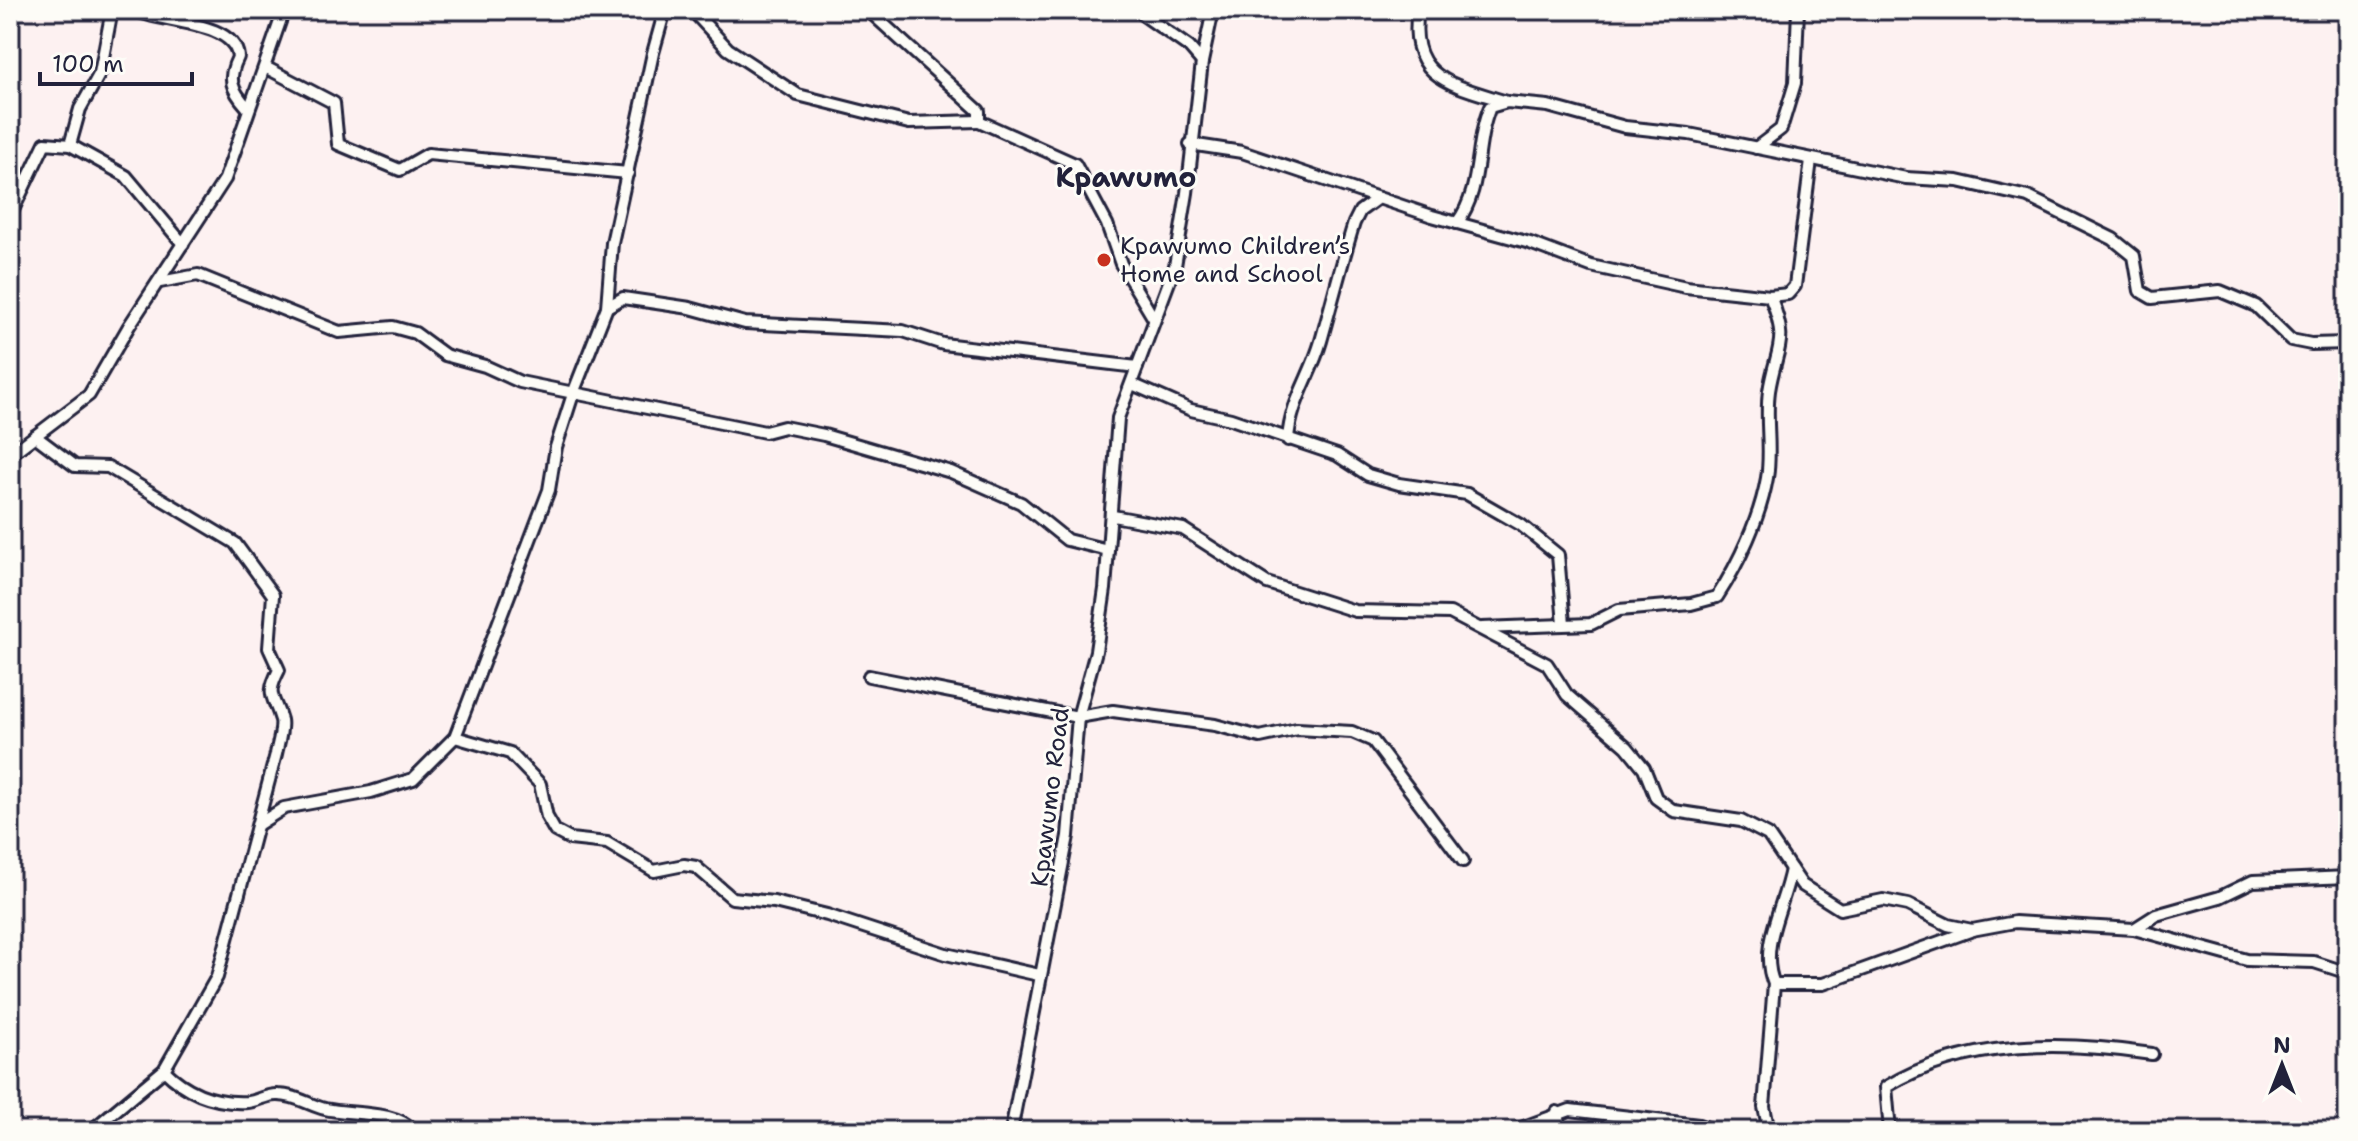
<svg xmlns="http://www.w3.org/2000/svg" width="2358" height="1141" font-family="'Shantell Sans',sans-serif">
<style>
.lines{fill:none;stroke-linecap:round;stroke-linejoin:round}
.minor-casing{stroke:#22223b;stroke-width:16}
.minor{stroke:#fdfcf7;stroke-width:10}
.poi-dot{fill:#c8321e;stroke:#fdfcf7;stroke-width:3}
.labels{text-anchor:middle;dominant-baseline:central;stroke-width:6;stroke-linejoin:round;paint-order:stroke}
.poi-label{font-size:24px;fill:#22223b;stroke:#fdfcf7;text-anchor:start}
.street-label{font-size:24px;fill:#22223b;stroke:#fdfcf7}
.quarter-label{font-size:28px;font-weight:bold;fill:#22223b;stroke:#fdfcf7}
</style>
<rect width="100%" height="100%" fill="#fdf1f1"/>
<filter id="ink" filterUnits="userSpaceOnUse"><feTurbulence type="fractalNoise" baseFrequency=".0125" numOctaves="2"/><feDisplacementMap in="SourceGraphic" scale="16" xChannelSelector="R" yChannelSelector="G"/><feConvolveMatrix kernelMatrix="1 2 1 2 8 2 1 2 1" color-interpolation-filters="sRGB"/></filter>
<g filter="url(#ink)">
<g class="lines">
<defs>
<g id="minor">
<path d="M135 10C158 23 235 20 238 57 227 79 231 89 247 107"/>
<polyline points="692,10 728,49 798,95 909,123 979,121"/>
<polyline points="868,10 979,111 979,121 1075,164 1107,224 1121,264 1154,319"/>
<polyline points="1136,10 1189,47 1202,62"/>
<path d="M1418 10C1407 79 1453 85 1507 102"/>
<polyline points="265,67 334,103 338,144 400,170 428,154 628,173"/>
<polyline points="1190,144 1242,152 1432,216 1530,243 1591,266 1686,287 1770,296 1788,294 1795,286 1811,160"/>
<polyline points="70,145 80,109 100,73 112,10"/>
<polyline points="1756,148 1781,129 1795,83 1798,10"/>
<polyline points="10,216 45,143 70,145 126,176 183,244"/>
<path d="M1457 223C1483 188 1474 145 1490 107L1507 102 1548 106 1625 127 1689 134 1906 178 1958 181 2028 197 2113 239 2134 256 2140 291 2152 298 2220 291 2256 306 2291 340 2311 344 2348 343"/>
<polyline points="160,282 198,275 339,332 393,327 415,333 445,355 485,366 520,382 765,432 784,427 824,435 951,472 1021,503 1067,540 1108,550"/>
<polyline points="607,307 623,298 690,308 745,323 903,331 943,344 1137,367"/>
<polyline points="1132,384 1191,410 1231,419 1337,455 1368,475 1399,484 1467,494 1521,525 1558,555 1564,624"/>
<path d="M35 436 75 466 108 467 235 543 273 595 269 648 279 670C265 697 274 695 281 720 283 729 278 744 276 754L217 977 164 1070 91 1131"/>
<path d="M1288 440C1290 403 1311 376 1321 341 1332 302 1342 262 1354 223L1360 211 1378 198"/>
<polyline points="10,455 89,395 129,326 225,179 284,10"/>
<polyline points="1113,516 1183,529 1267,583 1355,611 1450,613 1547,664 1567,695 1627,747 1644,768 1656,798 1674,811 1741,821 1768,835 1802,885 1840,909 1883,900 1908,905 1948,925 1972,930 2015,922 2134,929 2247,960 2314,962 2348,973"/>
<path d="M1482 628 1591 624 1619 610 1691 604 1717 597C1739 563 1760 518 1767 478 1772 449 1765 420 1769 391 1776 346 1790 345 1770 296"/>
<polyline points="869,676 1078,717 1113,711 1215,725 1260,737 1297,729 1352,732 1373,741 1463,861"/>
<polyline points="455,737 510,753 540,784 547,817 555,831 570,839 607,843 654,871 684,865 696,867 732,898 774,902 827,915 946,954 1039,975"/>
<polyline points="259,824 284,808 371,792 413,779 455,737 549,490 556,447 574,391 607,307 612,243 653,53 665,10"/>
<polyline points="2134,929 2156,915 2220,897 2253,881 2348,877"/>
<polyline points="1774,984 1823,984 1970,931"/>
<path d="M164 1070C187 1093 214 1104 248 1102 258 1101 267 1094 278 1095 296 1095 309 1105 325 1109 352 1115 396 1110 414 1131"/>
<polyline points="1557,1112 1560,1131"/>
<polyline points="1011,1131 1068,836 1078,717 1096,651 1105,589 1118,418 1175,266 1187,193 1202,62 1213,10"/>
<polyline points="1513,1131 1570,1110 1699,1125 1717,1131"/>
<path d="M1769 1131 1764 1107 1774 984C1758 947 1784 907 1791 869"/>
<path d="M1890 1131 1886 1087C1965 1039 2063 1041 2152 1054"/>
</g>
</defs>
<!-- minor casing -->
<use href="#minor" class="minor-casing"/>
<!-- minor -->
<use href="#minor" class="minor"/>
</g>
</g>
<!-- markers -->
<circle class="poi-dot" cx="1104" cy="260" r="8"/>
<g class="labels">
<!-- poi labels -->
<g class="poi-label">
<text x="1120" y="246">Kpawumo Children’s<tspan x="1120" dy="28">Home and School</tspan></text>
</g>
<!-- street labels -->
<g class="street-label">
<text transform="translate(1050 797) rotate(-83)">Kpawumo Road</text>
</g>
<!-- quarter labels -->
<g class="quarter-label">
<text x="1126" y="177">Kpawumo</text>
</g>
</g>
<!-- margin -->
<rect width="2358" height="1141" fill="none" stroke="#fdfcf7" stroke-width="40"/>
<rect x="20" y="20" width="2318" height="1101" fill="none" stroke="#22223b" stroke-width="3" filter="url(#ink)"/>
<!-- north arrow -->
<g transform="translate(2282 1065)" stroke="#fdfcf7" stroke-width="6" paint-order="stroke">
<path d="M0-6L14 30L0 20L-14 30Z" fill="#22223b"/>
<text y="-12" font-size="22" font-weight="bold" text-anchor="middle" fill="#22223b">N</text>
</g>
<!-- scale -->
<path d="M40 72v12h152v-12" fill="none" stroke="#22223b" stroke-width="4"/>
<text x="52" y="72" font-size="24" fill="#22223b" stroke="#fdfcf7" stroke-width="6" paint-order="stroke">100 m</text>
</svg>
